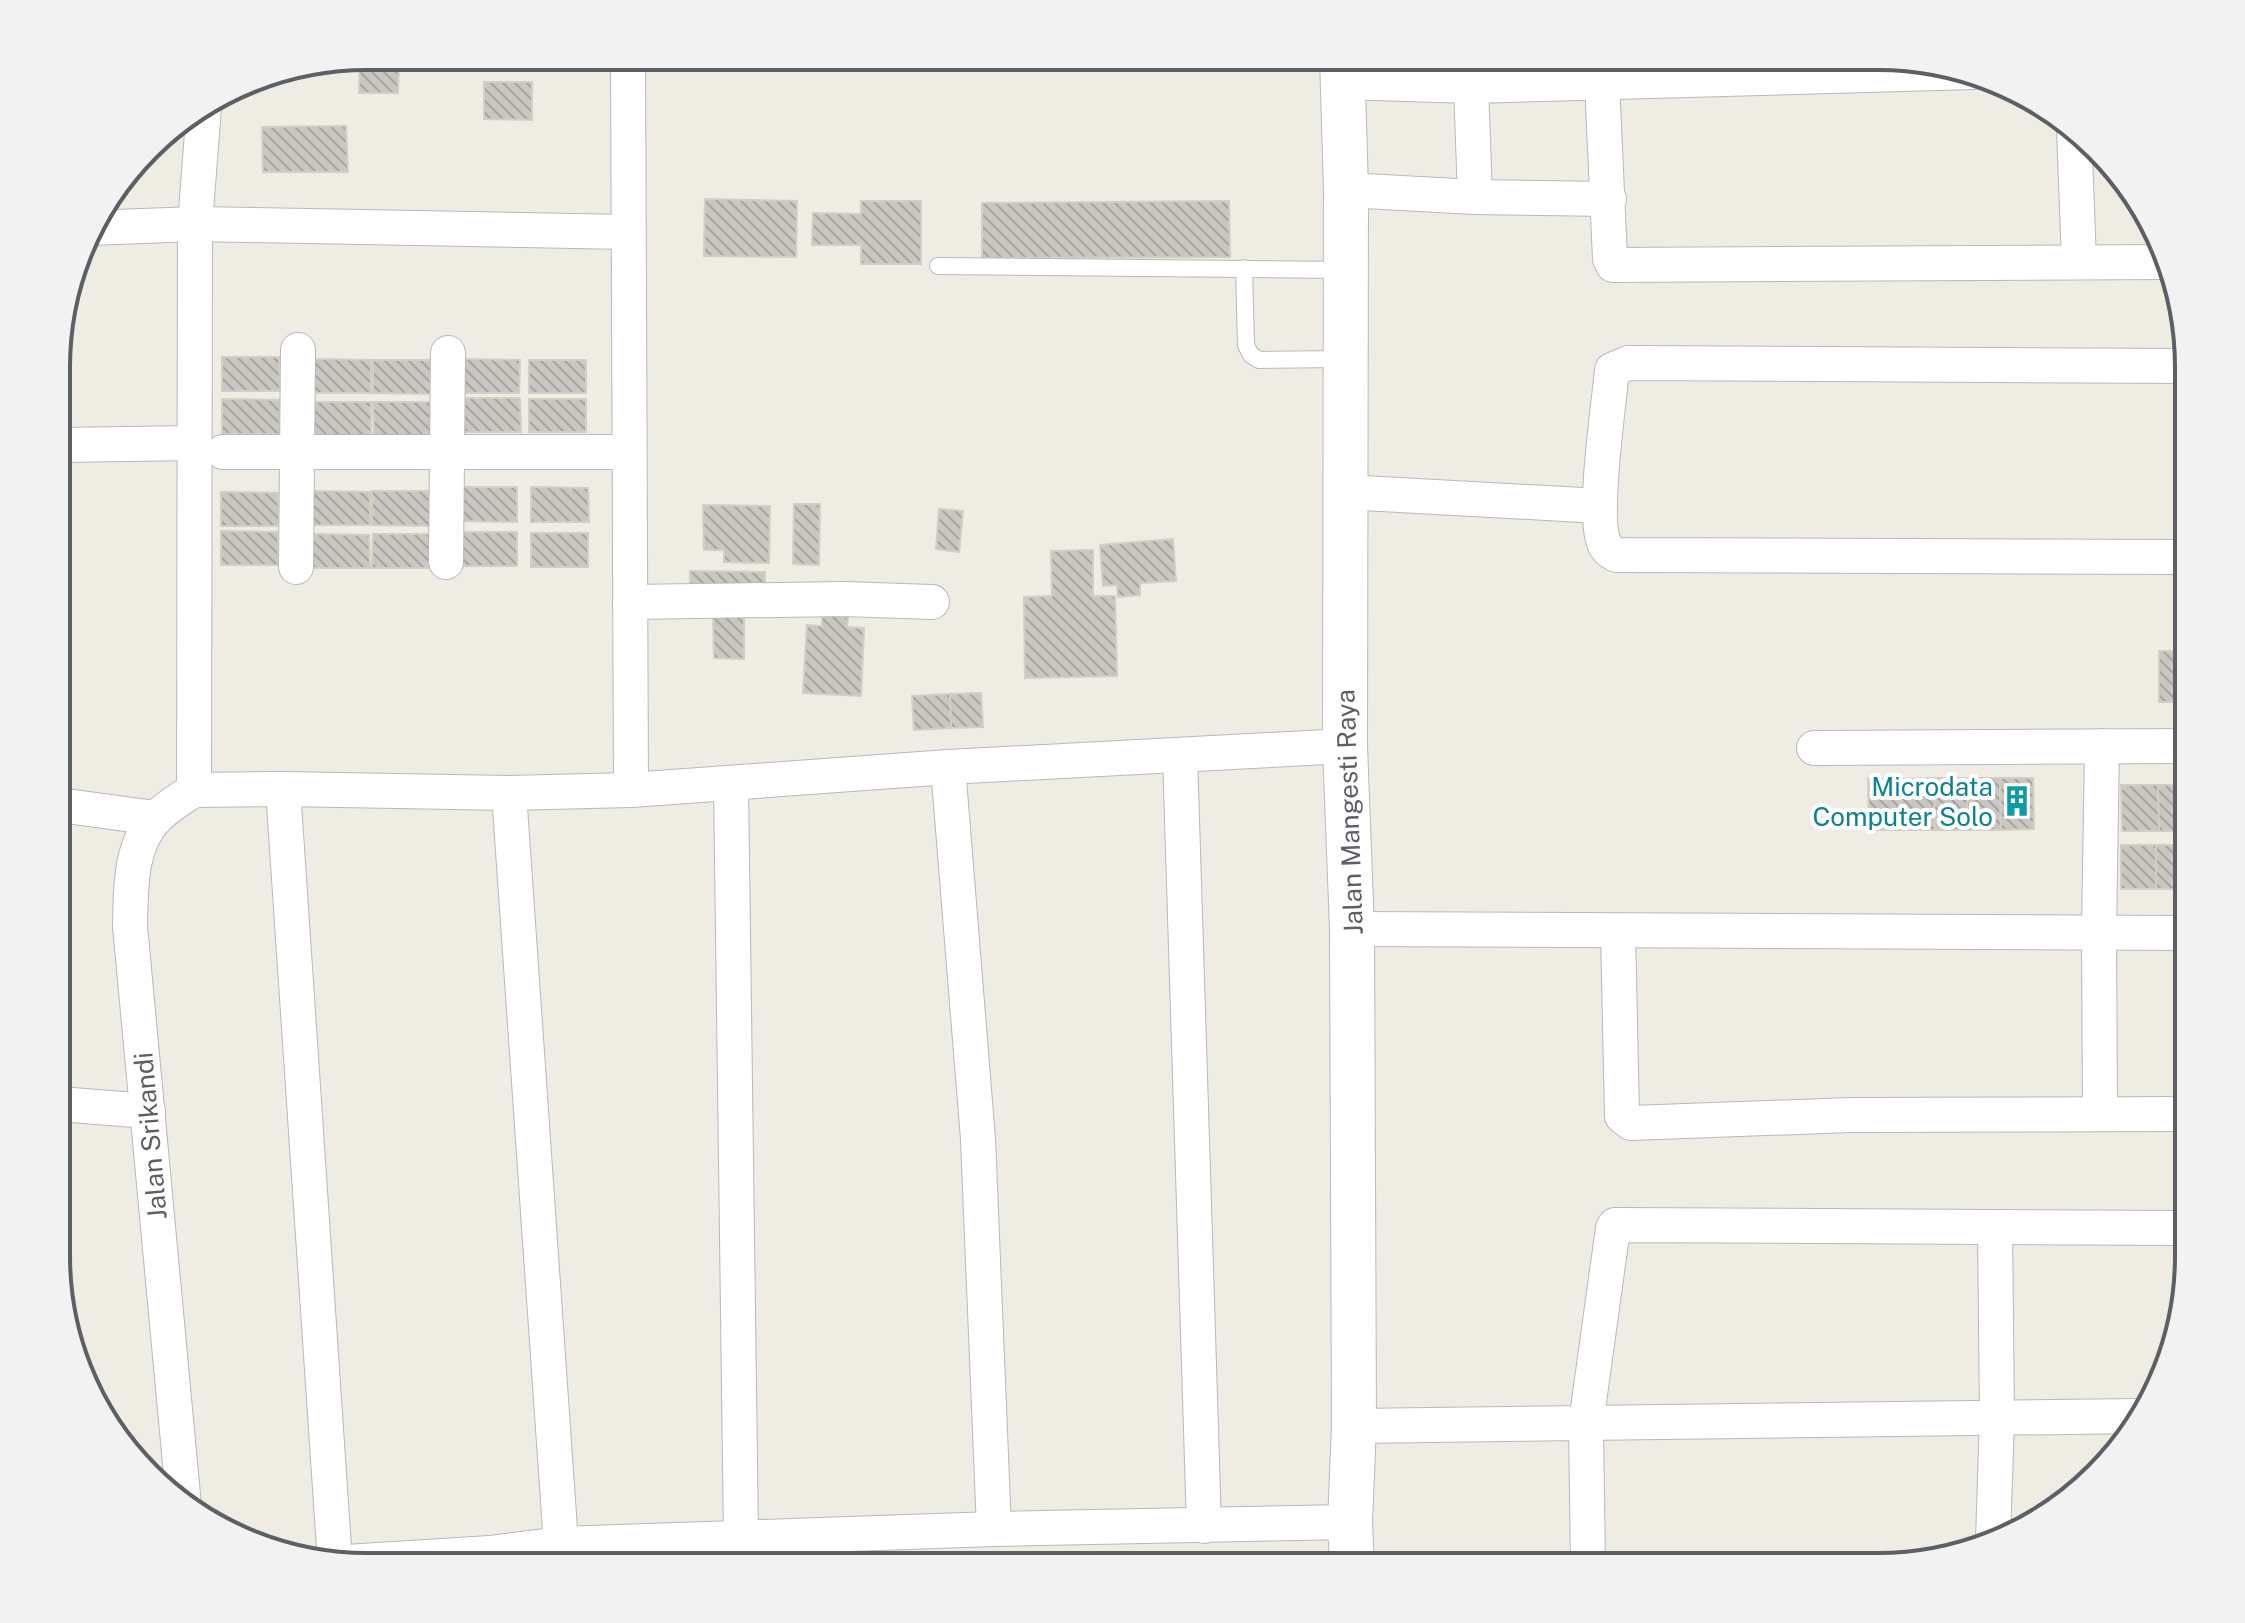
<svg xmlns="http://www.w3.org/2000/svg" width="2245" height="1623" font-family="'Public Sans',sans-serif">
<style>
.building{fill:url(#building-back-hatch);stroke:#d2cec2;stroke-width:2}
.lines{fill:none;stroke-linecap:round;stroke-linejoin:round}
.lane-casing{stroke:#b6b9bd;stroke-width:18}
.street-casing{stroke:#b6b9bd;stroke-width:36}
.secondary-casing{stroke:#b7babf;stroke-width:46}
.lane{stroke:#fff;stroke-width:16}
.street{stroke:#fff;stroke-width:34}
.secondary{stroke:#fff;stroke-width:44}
.labels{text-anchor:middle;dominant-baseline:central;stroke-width:8;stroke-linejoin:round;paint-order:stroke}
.culture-label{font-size:26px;fill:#0d838f;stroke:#fff;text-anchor:end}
.street-label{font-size:26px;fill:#5c5f64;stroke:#fff}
.rim{fill:none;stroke:#5c5f64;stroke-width:4}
</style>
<defs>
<pattern id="building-back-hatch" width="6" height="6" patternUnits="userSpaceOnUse" patternTransform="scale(2)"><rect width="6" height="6" fill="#cac6c1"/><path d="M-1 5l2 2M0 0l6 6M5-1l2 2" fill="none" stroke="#a7a4a0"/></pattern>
</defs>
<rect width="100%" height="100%" fill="#eeece3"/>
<!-- building -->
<g class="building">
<polygon points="367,56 399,56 398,93 359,93 360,57"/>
<polygon points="484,82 532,82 532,120 484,119"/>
<polygon points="346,126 348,172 263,172 262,127"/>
<polygon points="705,199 797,201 796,257 704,256"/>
<polygon points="861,201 921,201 921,264 861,264 861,245 812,245 813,213 861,214"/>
<polygon points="1229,201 1230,257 982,258 982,203"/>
<polygon points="222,357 279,357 280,391 222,391"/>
<polygon points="314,359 371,360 371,393 314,393"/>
<polygon points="462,359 520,360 519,393 462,393"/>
<polygon points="373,360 431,360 430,394 373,393"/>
<rect x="529" y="360" width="57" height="33"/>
<polygon points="463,398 520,398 521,432 464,432"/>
<polygon points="222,399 280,400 279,434 222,434"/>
<rect x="529" y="399" width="57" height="33"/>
<polygon points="314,402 371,402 371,436 314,435"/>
<polygon points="373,402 430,402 431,436 374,436"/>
<polygon points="459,487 517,487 517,522 460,521"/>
<polygon points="531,487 588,488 589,522 531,522"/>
<polygon points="312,491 370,492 370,525 313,525"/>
<polygon points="372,491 429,491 430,526 372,525"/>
<polygon points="221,492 278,493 279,526 221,526"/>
<polygon points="794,504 820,504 819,565 793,564"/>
<polygon points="703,505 770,506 769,563 724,562 724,550 704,550"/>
<polygon points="939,509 963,511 959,552 936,549"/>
<polygon points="221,531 278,532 278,565 221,565"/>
<polygon points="460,532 517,532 517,566 459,566"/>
<rect x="531" y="533" width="57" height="34"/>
<polygon points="312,534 369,535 370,568 312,568"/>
<polygon points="373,534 430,534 430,568 372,568"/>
<polygon points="1173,539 1176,581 1140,583 1140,595 1118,597 1117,585 1103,586 1100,545"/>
<polygon points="1093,550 1093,596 1115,596 1117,676 1025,678 1024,597 1052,596 1051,551"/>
<polygon points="690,571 765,572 765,594 690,593"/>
<polygon points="713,615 744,615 744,659 714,658"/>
<polygon points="822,615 848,617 847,627 864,628 861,696 803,693 807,625 822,626"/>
<rect x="2159" y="651" width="29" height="51"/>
<polygon points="981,693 983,727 951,728 950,694"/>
<polygon points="950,694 951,728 914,730 912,696"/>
<polygon points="1934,778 1935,830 1902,830 1901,779"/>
<polygon points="1934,778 1967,778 1968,830 1935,830"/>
<polygon points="1967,778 2000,778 2001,830 1968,830"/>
<polygon points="2000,778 2033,778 2034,829 2001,830"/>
<polygon points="1868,779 1901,779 1902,830 1869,830"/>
<polygon points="2121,785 2158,785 2159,831 2122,831"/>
<polygon points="2158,785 2188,785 2188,831 2159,831"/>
<rect x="2121" y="845" width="35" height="44"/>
<rect x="2156" y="845" width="32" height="44"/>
</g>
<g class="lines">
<defs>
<g id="lane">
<polyline points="938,266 1344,270"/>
<polyline points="1244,268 1246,345 1251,355 1259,360 1344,359"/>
</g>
<g id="street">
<polyline points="628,56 631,790"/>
<polyline points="1602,81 1610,259 1613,265 2166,262"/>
<polyline points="1342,82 1471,86 1973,72"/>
<polyline points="1471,86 1475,197"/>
<polyline points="204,107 195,224 194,790 283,789 509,793 631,790 948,767 1345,746"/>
<polyline points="2074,128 2079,262"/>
<polyline points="1346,190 1475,197 1609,199"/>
<polyline points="89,228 195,224 628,232"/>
<path d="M2188 366 1628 363 1612 370C1609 404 1592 516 1604 542 1606 549 1610 552 1617 555L2188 557"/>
<polyline points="59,445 194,443"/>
<polyline points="223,452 629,452"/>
<polyline points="1345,492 1600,506"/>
<polyline points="446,562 448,353"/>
<polyline points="296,567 298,350"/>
<polyline points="630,602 844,599 932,602"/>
<polyline points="1814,748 2188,746"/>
<polyline points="1180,755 1204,1526"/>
<polyline points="948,767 978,1139 994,1529"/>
<polyline points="731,783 741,1538"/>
<polyline points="283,789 335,1563"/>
<polyline points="509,793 561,1544"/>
<polyline points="59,805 155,818"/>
<polyline points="1352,929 2188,933"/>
<polyline points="1618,931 1622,1116 1631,1123 1851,1115 2188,1114"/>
<polyline points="59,1104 148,1111"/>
<polyline points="2100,1112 2099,933 2102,746"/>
<polyline points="1354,1426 2140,1416"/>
<path d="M184 1506 130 926C131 889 129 844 158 816 168 806 182 798 194 790"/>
<polyline points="1993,1540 1997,1418 1995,1227"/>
<polyline points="330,1563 490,1553 561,1544 994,1529 1350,1522"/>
<polyline points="1588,1567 1586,1423 1613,1228 1615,1225 2188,1228"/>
</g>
<polyline id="secondary" points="1342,56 1346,190 1345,746 1352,929 1354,1426 1350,1522 1352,1567"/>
</defs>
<!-- lane casing -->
<use href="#lane" class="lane-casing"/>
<!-- street casing -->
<use href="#street" class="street-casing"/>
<!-- secondary casing -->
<use href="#secondary" class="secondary-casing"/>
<!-- lane -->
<use href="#lane" class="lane"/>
<!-- street -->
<use href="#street" class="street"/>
<!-- secondary -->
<use href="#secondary" class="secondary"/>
</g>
<!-- icons -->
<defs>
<symbol id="building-bare" viewBox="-9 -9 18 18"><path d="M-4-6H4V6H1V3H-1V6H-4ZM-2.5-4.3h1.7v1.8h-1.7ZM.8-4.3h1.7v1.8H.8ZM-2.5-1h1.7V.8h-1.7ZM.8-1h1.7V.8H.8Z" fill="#0f9aa8" stroke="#fff" stroke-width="2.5" paint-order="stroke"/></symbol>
</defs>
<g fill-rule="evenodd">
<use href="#building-bare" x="1995" y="779" width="44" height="44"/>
</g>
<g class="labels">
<!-- culture labels -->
<g class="culture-label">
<text x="1993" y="786">Microdata<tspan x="1993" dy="30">Computer Solo</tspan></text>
</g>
<!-- street labels -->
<g class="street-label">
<text transform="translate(1349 812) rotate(-92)">Jalan Mangesti Raya</text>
<text transform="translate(150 1136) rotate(-95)">Jalan Srikandi</text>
</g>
</g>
<!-- crop -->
<path d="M0 0H2245V1623H0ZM367 70H1878A297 297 0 0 1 2175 367V1256A297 297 0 0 1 1878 1553H367A297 297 0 0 1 70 1256V367A297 297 0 0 1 367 70Z" fill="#f2f2f3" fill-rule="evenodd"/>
<path class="rim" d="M367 70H1878A297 297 0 0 1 2175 367V1256A297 297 0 0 1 1878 1553H367A297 297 0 0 1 70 1256V367A297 297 0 0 1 367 70Z"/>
</svg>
